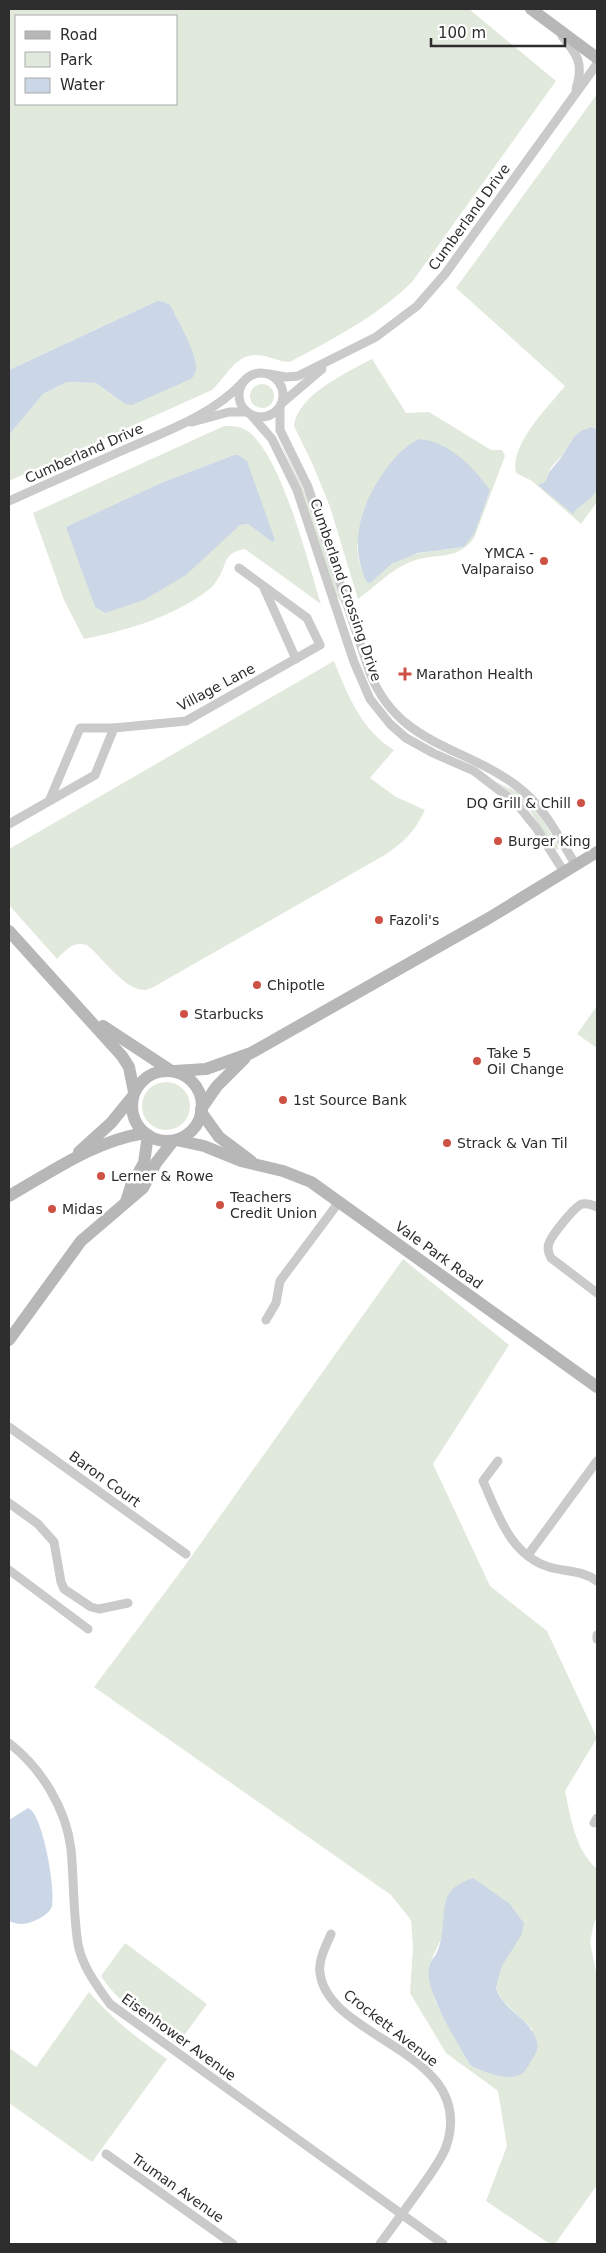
<svg xmlns="http://www.w3.org/2000/svg" width="606" height="2253" font-family="'DejaVu Sans',sans-serif">
<style>
.green{fill:#e1e9dc;fill-rule:evenodd}
.water{fill:#cbd7e6}
.lines{fill:none;stroke-linecap:round;stroke-linejoin:round}
.street{stroke:#cacaca;stroke-width:9}
.secondary{stroke:#b7b7b7;stroke-width:12}
.poi-dot{fill:#ce5145;stroke:#fff;stroke-width:2}
.labels{text-anchor:middle;dominant-baseline:central;stroke-width:5;stroke-linejoin:round;paint-order:stroke}
.street-label{font-size:14px;fill:#2d2d2d;stroke:#fff}
.poi-label{font-size:14px;fill:#2d2d2d;stroke:#fff;text-anchor:start}
</style>
<rect width="100%" height="100%" fill="#fff"/>
<!-- green -->
<g class="green">
<path d="M9 9H469L556 81 412 282C375 318 334 338 290 362 278 362 266 354 254 355 235 356 225 378 212 390L9 481V435L43 394 67 382 96 383 125 404 195 375 196 363 175 314 157 301 9 370ZM16 16H176V104H16Z"/>
<path d="M597 94V430C579 423 571 444 562 456 558 461 552 465 549 471 547 475 547 479 545 482L576 508 593 495 597 488V502L581 524 532 481 516 473C509 445 549 406 565 386L456 288Z"/>
<path d="M372 359 406 413 429 412 491 450H502L505 456 474 538C456 563 433 551 408 563 390 571 374 587 358 599L330 507 313 465 294 426C297 395 348 372 372 359ZM442 445 463 461 484 482 464 547C440 551 412 550 391 565 384 570 377 577 370 582 360 570 358 561 357 545Z"/>
<circle cx="262" cy="396" r="12"/>
<path d="M224 426C231 426 239 426 246 430 281 452 308 563 321 604L245 549C221 554 229 563 217 580 214 586 206 592 200 596 166 619 124 631 84 639L64 600 33 513ZM234 455H238L272 542 248 524 240 525 105 613 95 607 67 527 163 482Z"/>
<polygon points="276,434 308,498 342,604 335,593 298,483"/>
<path d="M334 661C347 694 362 731 394 750L370 778 396 797 425 810C415 832 402 844 383 856L157 985C154 987 149 989 146 990 126 992 102 957 87 945 73 941 67 949 57 959L9 905V849Z"/>
<path d="M492 779C500 785 509 787 517 792 536 803 547 828 558 846V850L554 848 528 808Z"/>
<polygon points="597,1006 597,1048 577,1034"/>
<circle cx="166" cy="1106" r="24"/>
<path d="M403 1259 509 1345 433 1464 490 1586 547 1631 597 1738 565 1791C571 1818 575 1850 597 1869V1918L594 1923 590 1942 597 1977V2185L555 2244H550L486 2201 507 2146 498 2091 446 2053 410 1993 413 1947 411 1920 391 1895 94 1687 181 1571ZM510 1904 524 1923 502 1966 496 1988 502 2000 533 2030 480 2070 470 2065 435 2001 429 1965 441 1939Z"/>
<path d="M125 1943 207 2004 177 2045C150 2024 120 2005 101 1976Z"/>
<path d="M89 1992C113 2020 137 2038 167 2059L92 2162 9 2103V2048L36 2067Z"/>
</g>
<!-- water -->
<g class="water">
<path d="M157 301 164 302 170 305C177 318 195 351 196 365 197 371 195 375 191 379L132 405 125 404 96 383 67 382 43 394 9 435V370Z"/>
<path d="M591 427 597 430C597 442 600 479 597 489 592 501 579 504 573 514L538 485 545 482 549 472 561 458 574 437 581 431Z"/>
<path d="M419 439C448 441 474 467 490 490L475 532 464 547 418 553 406 558 393 563 370 583 367 582C348 545 361 505 383 473 393 459 403 447 419 439Z"/>
<polygon points="234,455 238,455 247,461 275,540 272,542 248,524 240,525 186,575 144,600 105,613 95,607 66,527 163,482"/>
<path d="M28 1808C43 1813 56 1891 52 1906 50 1913 41 1918 34 1921 25 1925 18 1925 9 1921V1820Z"/>
<path d="M473 1878 510 1904 524 1923 522 1934 502 1966 496 1988C503 2011 531 2018 537 2042 539 2049 536 2053 532 2059 530 2063 527 2069 524 2072 512 2084 481 2071 470 2065 458 2043 424 1991 429 1967 429 1962 434 1958 436 1954 440 1947 441 1939 442 1932 446 1901 441 1889 473 1878Z"/>
</g>
<g class="lines">
<!-- street -->
<g class="street">
<path d="M562 36C578 55 584 64 576 89"/>
<circle cx="261" cy="395" r="22"/>
<polyline points="269,374 286,377 298,376 376,337 417,306 445,274 597,64"/>
<polyline points="282,403 322,369"/>
<path d="M280 407V430L308 487 370 673C399 748 470 746 523 791 546 810 560 840 576 865"/>
<polyline points="252,416 272,439 297,490 354,662 370,699 390,724 406,738 433,753 474,771 517,804 537,829 564,872"/>
<polyline points="192,422 229,412 247,412"/>
<path d="M9 501C48 483 88 466 128 448 167 431 214 414 243 382"/>
<polyline points="264,588 296,659"/>
<polyline points="50,799 80,728 114,728"/>
<polyline points="9,824 95,775 114,728 186,721 320,645 307,618 239,568"/>
<path d="M597 1207C593 1205 587 1203 582 1204 574 1207 552 1235 549 1243 547 1249 548 1253 551 1258L597 1293"/>
<polyline points="266,1320 276,1303 280,1281 339,1202"/>
<polyline points="9,1427 186,1554"/>
<path d="M498 1461 483 1481C498 1514 510 1555 549 1567 566 1572 582 1570 597 1581"/>
<polyline points="9,1503 38,1524 54,1542 61,1582 64,1589 91,1607 99,1609 128,1603"/>
<polyline points="528,1555 597,1461"/>
<polyline points="9,1570 88,1629"/>
<polyline points="597,1635 597,1639"/>
<path d="M9 1743C41 1768 66 1808 71 1849 74 1880 73 1913 78 1944 82 1966 97 1986 110 2004L443 2244"/>
<polyline points="594,1823 597,1818"/>
<path d="M331 1934C326 1946 318 1960 320 1973 328 2040 479 2051 446 2147 440 2162 429 2176 420 2189 407 2207 393 2226 380 2244"/>
<polyline points="106,2154 233,2244"/>
</g>
<!-- secondary -->
<g class="secondary">
<polyline points="531,9 597,58"/>
<polyline points="9,931 122,1056 129,1067 134,1092"/>
<polyline points="103,1026 170,1070"/>
<polyline points="174,1071 206,1069 251,1053 489,918 597,852"/>
<circle cx="167" cy="1106" r="35"/>
<polyline points="201,1109 217,1086 245,1058"/>
<polyline points="201,1112 219,1137 251,1161"/>
<polyline points="176,1140 204,1146 241,1161 283,1171 311,1182 597,1387"/>
<polyline points="79,1152 111,1123 133,1096"/>
<path d="M9 1196C53 1171 94 1141 145 1133"/>
<polyline points="126,1202 131,1186 144,1163 148,1135"/>
<polyline points="9,1340 81,1241 143,1188 156,1163 173,1141"/>
</g>
</g>
<!-- markers -->
<g class="poi-dot">
<circle cx="544" cy="561" r="5"/>
<path d="M402.5 666.5h5v5h5v5h-5v5h-5v-5h-5v-5h5z"/>
<circle cx="581" cy="803" r="5"/>
<circle cx="498" cy="841" r="5"/>
<circle cx="379" cy="920" r="5"/>
<circle cx="257" cy="985" r="5"/>
<circle cx="184" cy="1014" r="5"/>
<circle cx="477" cy="1061" r="5"/>
<circle cx="283" cy="1100" r="5"/>
<circle cx="447" cy="1143" r="5"/>
<circle cx="101" cy="1176" r="5"/>
<circle cx="220" cy="1205" r="5"/>
<circle cx="52" cy="1209" r="5"/>
</g>
<g class="labels">
<!-- street labels -->
<g class="street-label">
<text transform="translate(469 217) rotate(-54)">Cumberland Drive</text>
<text transform="translate(84 453) rotate(-24)">Cumberland Drive</text>
<text transform="translate(346 590) rotate(71)">Cumberland Crossing Drive</text>
<text transform="translate(216 687) rotate(-28)">Village Lane</text>
<text transform="translate(439 1255) rotate(36)">Vale Park Road</text>
<text transform="translate(105 1479) rotate(36)">Baron Court</text>
<text transform="translate(391 2028) rotate(38)">Crockett Avenue</text>
<text transform="translate(179 2037) rotate(36)">Eisenhower Avenue</text>
<text transform="translate(178 2188) rotate(35)">Truman Avenue</text>
</g>
<!-- poi labels -->
<g class="poi-label">
<text x="534" y="553" text-anchor="end">YMCA -<tspan x="534" dy="16">Valparaiso</tspan></text>
<text x="416" y="674">Marathon Health</text>
<text x="571" y="803" text-anchor="end">DQ Grill &amp; Chill</text>
<text x="508" y="841">Burger King</text>
<text x="389" y="920">Fazoli's</text>
<text x="267" y="985">Chipotle</text>
<text x="194" y="1014">Starbucks</text>
<text x="487" y="1053">Take 5<tspan x="487" dy="16">Oil Change</tspan></text>
<text x="293" y="1100">1st Source Bank</text>
<text x="457" y="1143">Strack &amp; Van Til</text>
<text x="111" y="1176">Lerner &amp; Rowe</text>
<text x="230" y="1197">Teachers<tspan x="230" dy="16">Credit Union</tspan></text>
<text x="62" y="1209">Midas</text>
</g>
</g>
<!-- border -->
<rect width="606" height="2253" fill="none" stroke="#2d2d2d" stroke-width="20"/>
<!-- legend -->
<rect x="15" y="15" width="162" height="90" fill="#ffffff" stroke="#ababab"/>
<rect x="25" y="31" width="25" height="8" fill="#b7b7b7" stroke="#ababab"/>
<text x="60" y="40" font-size="15" fill="#2d2d2d">Road</text>
<rect x="25" y="52" width="25" height="15" fill="#e1e9dc" stroke="#ababab"/>
<text x="60" y="65" font-size="15" fill="#2d2d2d">Park</text>
<rect x="25" y="78" width="25" height="15" fill="#cbd7e6" stroke="#ababab"/>
<text x="60" y="90" font-size="15" fill="#2d2d2d">Water</text>
<!-- scale -->
<path d="M431 38v8h134v-8" fill="none" stroke="#2d2d2d" stroke-width="2.5"/>
<text x="438" y="38" font-size="15" fill="#2d2d2d" stroke="#ffffff" stroke-width="4" paint-order="stroke">100 m</text>
</svg>
